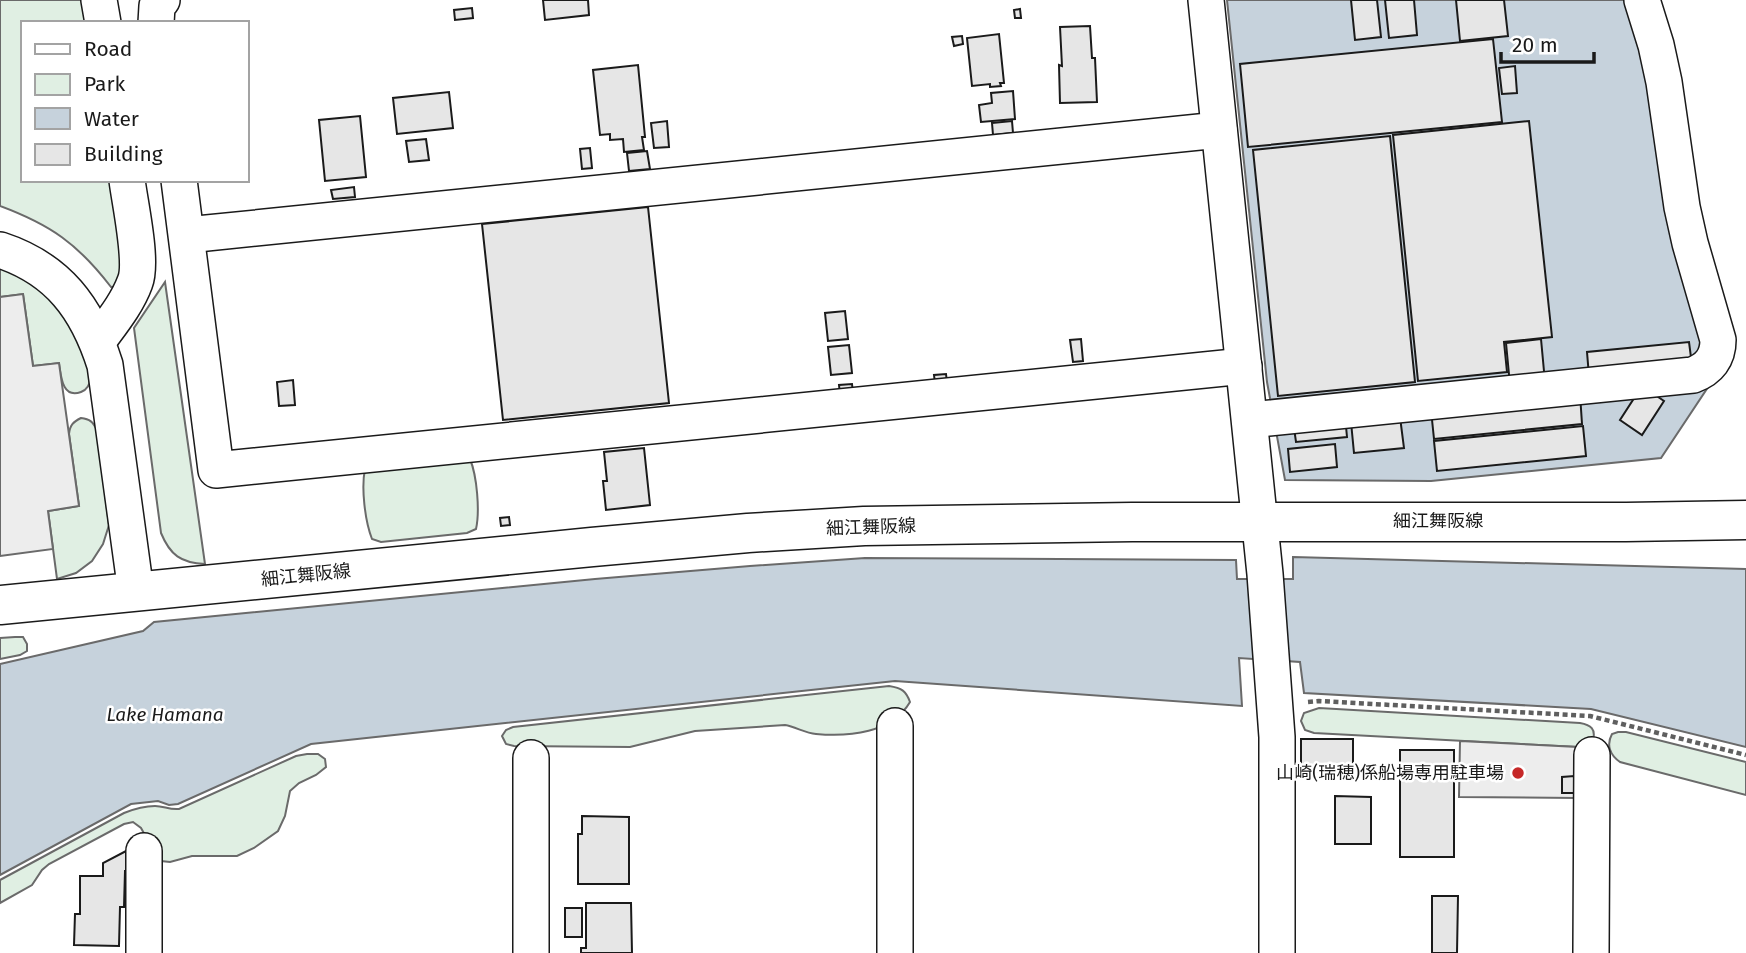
<svg xmlns="http://www.w3.org/2000/svg" width="1746" height="953" font-family="'Fira Sans','Noto Sans JP',sans-serif">
<style>
.green{fill:#e0efe3;stroke:#6a6a6a;stroke-width:2}
.parking{fill:#ededed;stroke:#6a6a6a;stroke-width:2}
.water{fill:#c6d2dc;stroke:#6a6a6a;stroke-width:2}
.building{fill:#e6e6e6;stroke:#1a1a1a;stroke-width:2}
.lines{fill:none;stroke-linecap:round;stroke-linejoin:round}
.minor-casing{stroke:#1a1a1a;stroke-width:38}
.major-casing{stroke:#1a1a1a;stroke-width:41}
.path{stroke:#5f5f5f;stroke-width:4.5;stroke-dasharray:5 3.5;stroke-linecap:butt}
.minor{stroke:#fff;stroke-width:35}
.major{stroke:#fff;stroke-width:38}
.poi-dot{fill:#c62828;stroke:#fff;stroke-width:2.5}
.labels{text-anchor:middle;dominant-baseline:central;stroke-width:5;stroke-linejoin:round;paint-order:stroke}
.street-label{font-size:18px;fill:#1a1a1a;stroke:#fff}
.poi-label{font-size:18px;fill:#1a1a1a;stroke:#fff;text-anchor:end}
.water-label{font-size:19px;font-style:italic;fill:#1a1a1a;stroke:#fff}
</style>
<rect width="100%" height="100%" fill="#fff"/>
<!-- green -->
<g class="green">
<path d="M0 0H87L91 23H23V180H115L126 251 120 286 111 287C78 244 51 225 0 206Z"/>
<path d="M0 267C16 275 33 282 46 295 56 303 64 313 71 324 75 331 78 340 81 348 85 360 99 385 81 392 62 399 61 376 59 363L33 366 23 294 0 297Z"/>
<path d="M165 282 205 564C181 563 170 555 161 533L134 328Z"/>
<path d="M81 418C90 419 93 422 97 430L109 525 103 544 92 561 76 573 57 579 48 511 79 506 69 434C70 425 73 422 81 418Z"/>
<path d="M470 459C477 476 480 511 476 529L467 533 381 542 372 539C365 521 361 488 365 469Z"/>
<polygon points="15,637 23,637 27,644 27,651 20,655 0,659 0,638"/>
<path d="M889 686C902 688 906 691 910 702 892 733 849 737 816 734 805 733 796 727 785 725L695 731 630 747 514 746 506 744 502 736 506 730 513 727Z"/>
<path d="M1319 708 1580 723C1591 725 1596 729 1593 740L1578 747 1314 733 1305 730 1301 721 1304 713Z"/>
<path d="M1618 732H1626L1746 762V795L1620 762C1610 755 1606 745 1612 734Z"/>
<path d="M307 754H318L325 759 326 767 316 775 299 783 290 791 285 816 278 831 254 848 237 856H192L170 862 161 861 156 855 141 828 133 822 124 824 49 864 42 870 32 885 0 903V880L124 813C134 809 144 806 155 806 164 806 169 810 179 809L296 756Z"/>
</g>
<!-- parking -->
<g class="parking">
<polygon points="23,294 33,366 59,363 79,506 48,511 53,549 0,556 0,297"/>
<polygon points="1460,741 1578,747 1577,798 1459,797"/>
</g>
<!-- water -->
<g class="water">
<polygon points="1227,0 1649,0 1730,354 1661,458 1431,481 1285,480 1267,382"/>
<polygon points="1293,557 1746,569 1746,747 1591,709 1304,693 1300,662 1239,658 1242,706 895,681 311,744 178,804 169,805 158,801 131,804 0,875 0,664 143,631 154,622 595,579 750,566 865,558 1236,560 1237,579 1293,579"/>
</g>
<!-- building -->
<g class="building">
<polygon points="543,0 588,0 589,15 545,20"/>
<polygon points="1351,0 1377,0 1381,37 1355,40"/>
<polygon points="1385,0 1414,0 1417,35 1389,38"/>
<polygon points="1456,0 1504,0 1508,36 1460,41"/>
<polygon points="472,8 473,18 455,20 454,10"/>
<polygon points="1020,9 1021,18 1015,18 1014,10"/>
<polygon points="1090,26 1092,58 1095,58 1097,102 1060,103 1059,65 1062,66 1060,27"/>
<polygon points="999,34 1004,83 1000,83 1001,86 990,87 990,84 972,86 967,38"/>
<polygon points="962,36 963,44 954,46 952,37"/>
<polygon points="1493,39 1502,122 1248,147 1240,64"/>
<polygon points="638,65 645,137 642,137 644,150 624,152 623,139 610,140 610,134 600,135 593,70"/>
<polygon points="1515,66 1517,93 1502,94 1499,68"/>
<polygon points="1013,91 1015,119 981,122 979,105 992,103 991,93"/>
<polygon points="449,92 453,128 397,134 393,98"/>
<polygon points="360,116 366,177 325,181 319,120"/>
<polygon points="667,121 669,147 654,148 651,123"/>
<polygon points="1012,121 1013,133 993,135 992,123"/>
<polygon points="1529,121 1552,337 1504,342 1507,372 1418,381 1393,135"/>
<polygon points="1390,136 1415,382 1278,396 1253,150"/>
<polygon points="426,139 429,160 409,162 406,141"/>
<polygon points="590,148 592,168 582,169 580,149"/>
<polygon points="647,151 650,169 629,171 627,153"/>
<polygon points="354,187 355,197 333,199 331,190"/>
<polygon points="648,207 669,403 503,420 482,224"/>
<polygon points="845,311 848,339 828,341 825,313"/>
<polygon points="1081,339 1083,361 1073,362 1070,340"/>
<polygon points="1541,339 1545,382 1510,385 1506,343"/>
<polygon points="1689,342 1692,365 1589,376 1587,352"/>
<polygon points="849,345 852,373 831,375 828,347"/>
<polygon points="946,374 947,382 935,383 934,375"/>
<polygon points="293,380 295,405 279,406 277,382"/>
<polygon points="852,384 853,393 840,394 839,385"/>
<polygon points="1642,386 1664,401 1642,435 1620,420"/>
<polygon points="1580,394 1582,424 1434,439 1431,410"/>
<polygon points="1345,416 1347,437 1296,442 1293,421"/>
<polygon points="1400,417 1404,448 1354,453 1351,422"/>
<polygon points="1583,426 1586,456 1437,471 1434,441"/>
<polygon points="1335,444 1337,467 1290,472 1288,449"/>
<polygon points="644,448 650,505 606,510 603,481 607,481 604,452"/>
<polygon points="509,517 510,525 501,526 500,518"/>
<rect x="1301" y="739" width="52" height="33"/>
<rect x="1400" y="750" width="54" height="107"/>
<polygon points="1574,776 1574,793 1562,793 1562,777"/>
<polygon points="1335,796 1371,797 1371,844 1335,844"/>
<polygon points="582,816 629,817 629,884 578,884 578,834 582,834"/>
<polygon points="128,850 128,871 125,871 124,907 120,907 119,946 74,945 75,914 80,914 80,876 103,876 103,863"/>
<polygon points="1432,896 1458,896 1457,953 1432,953"/>
<polygon points="586,903 631,903 632,953 581,953 581,948 586,948"/>
<rect x="565" y="908" width="17" height="29"/>
</g>
<g class="lines">
<defs>
<g id="minor">
<polyline points="99,0 103,23"/>
<polyline points="1206,0 1265,574 1277,737 1277,953"/>
<polyline points="156,23 157,6 162,0"/>
<polyline points="179,180 216,470 1244,366"/>
<polyline points="187,235 1219,130"/>
<path d="M0 250C58 269 87 308 105 365L136 592"/>
<path d="M98 341C111 323 127 304 135 282 143 262 130 204 127 180"/>
<path d="M1250 420 1693 375C1709 369 1718 358 1718 340L1690 243 1682 207 1664 82 1656 45 1642 0"/>
<polyline points="144,953 144,851"/>
<polyline points="531,953 531,758"/>
<polyline points="895,953 895,726"/>
<polyline points="1591,953 1592,755"/>
</g>
<polyline id="major" points="0,605 592,547 748,533 864,526 1132,522 1626,522 1746,520"/>
</defs>
<!-- minor casing -->
<use href="#minor" class="minor-casing"/>
<!-- major casing -->
<use href="#major" class="major-casing"/>
<!-- path -->
<polyline class="path" points="1308,702 1319,701 1590,716 1746,755"/>
<!-- minor -->
<use href="#minor" class="minor"/>
<!-- major -->
<use href="#major" class="major"/>
</g>
<!-- markers -->
<circle class="poi-dot" cx="1518" cy="773" r="7"/>
<g class="labels">
<!-- street labels -->
<g class="street-label">
<text x="1438" y="521">細江舞阪線</text>
<text transform="translate(871 527) rotate(-2)">細江舞阪線</text>
<text transform="translate(306 575) rotate(-6)">細江舞阪線</text>
</g>
<!-- poi labels -->
<g class="poi-label">
<text x="1504" y="773">山崎(瑞穂)係船場専用駐車場</text>
</g>
<!-- water labels -->
<g class="water-label">
<text x="165" y="714">Lake Hamana</text>
</g>
</g>
<!-- legend -->
<rect x="21" y="21" width="228" height="161" fill="#ffffff" stroke="#a3a3a3" stroke-width="2"/>
<rect x="35" y="44" width="35" height="10" fill="#ffffff" stroke="#a3a3a3" stroke-width="2"/>
<text x="84" y="56" font-size="21" fill="#1a1a1a">Road</text>
<rect x="35" y="74" width="35" height="21" fill="#e0efe3" stroke="#a3a3a3" stroke-width="2"/>
<text x="84" y="91" font-size="21" fill="#1a1a1a">Park</text>
<rect x="35" y="108" width="35" height="21" fill="#c6d2dc" stroke="#a3a3a3" stroke-width="2"/>
<text x="84" y="126" font-size="21" fill="#1a1a1a">Water</text>
<rect x="35" y="144" width="35" height="21" fill="#e6e6e6" stroke="#a3a3a3" stroke-width="2"/>
<text x="84" y="161" font-size="21" fill="#1a1a1a">Building</text>
<!-- scale -->
<path d="M1501 52v10h93v-10" fill="none" stroke="#1a1a1a" stroke-width="3.5"/>
<text x="1512" y="52" font-size="21" fill="#1a1a1a" stroke="#ffffff" stroke-width="5" paint-order="stroke">20 m</text>
</svg>
